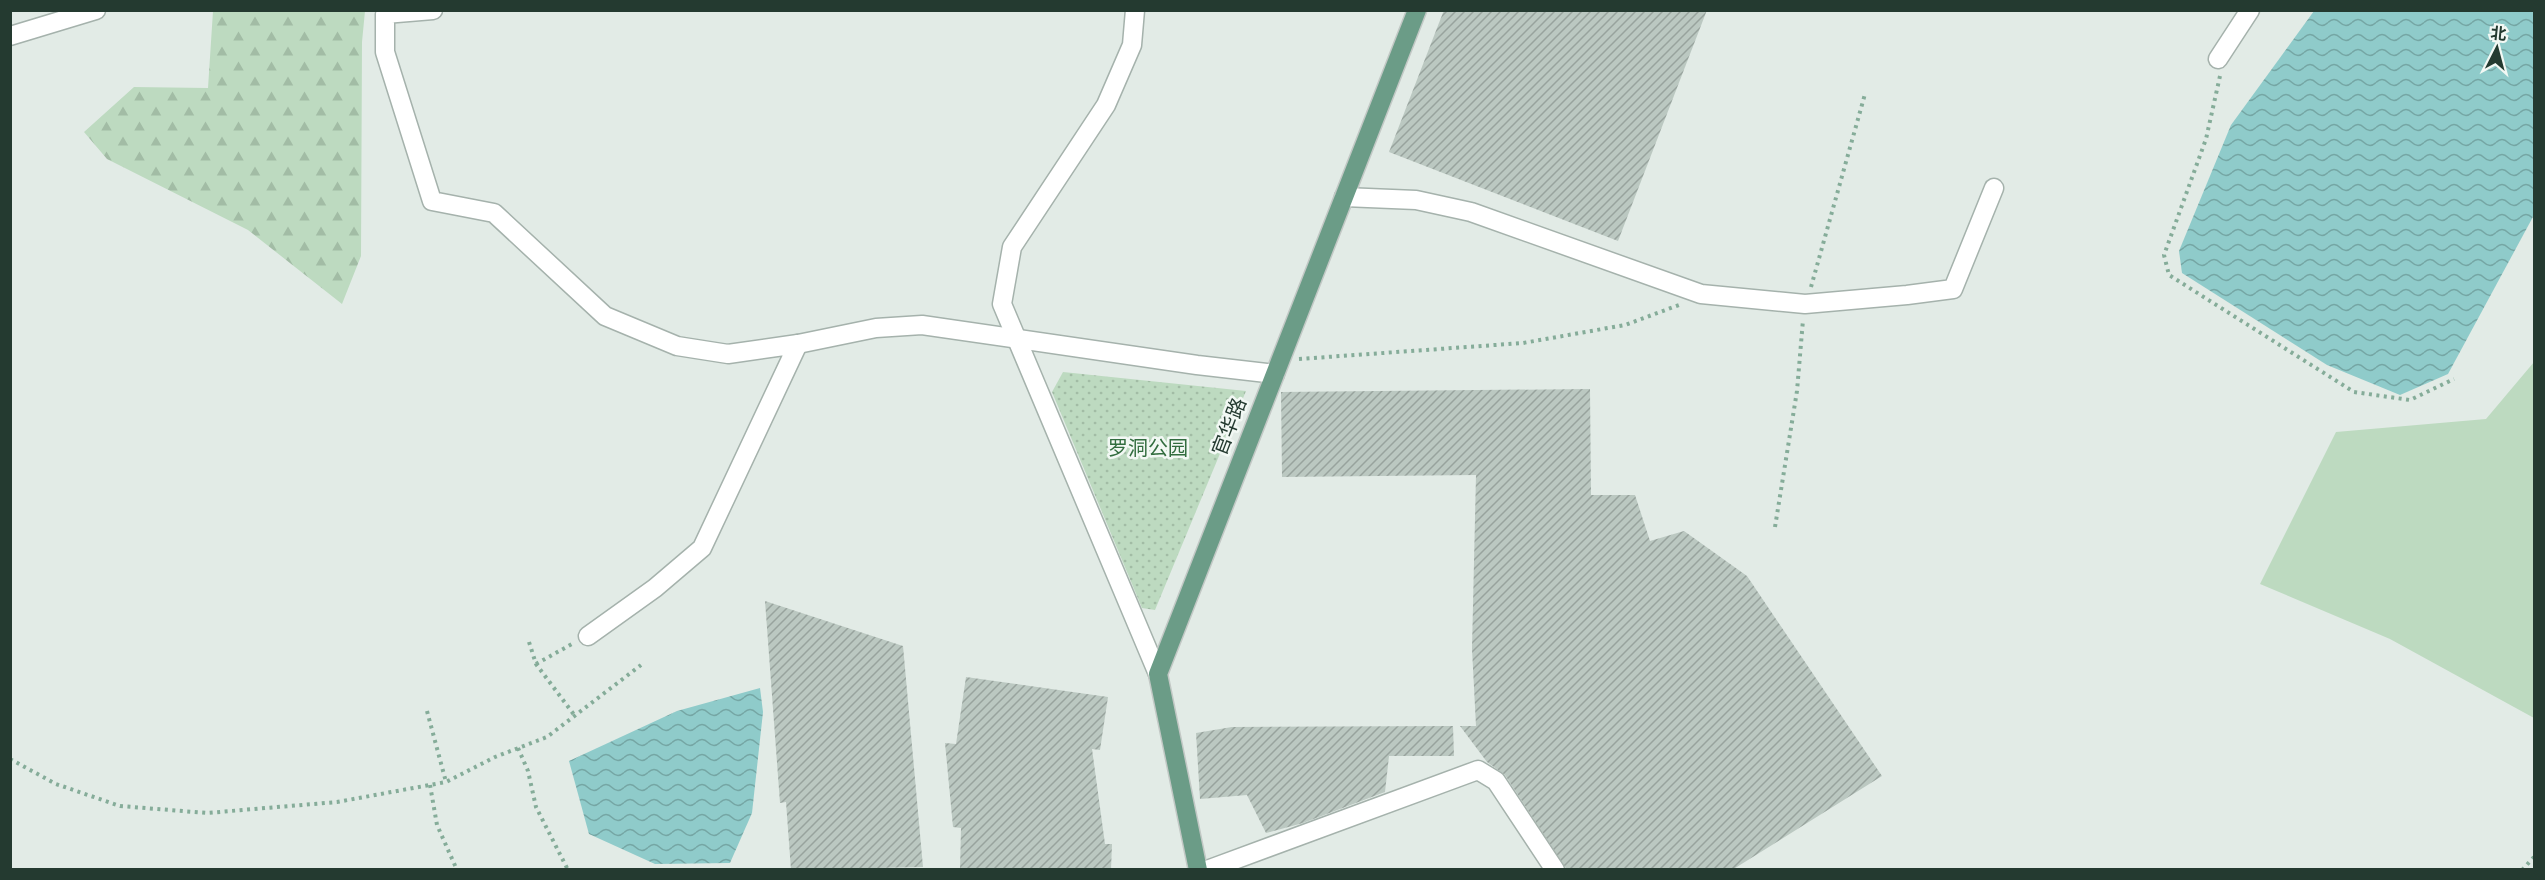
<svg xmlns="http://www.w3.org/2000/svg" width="2545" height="880" font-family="'Varela Round','Noto Sans SC',sans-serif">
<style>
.grass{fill:#bddac0}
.forest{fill:url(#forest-firs)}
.park{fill:url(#park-dots)}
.water{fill:url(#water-waves)}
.building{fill:url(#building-hatch)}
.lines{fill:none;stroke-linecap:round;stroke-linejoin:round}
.minor-casing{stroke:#a5b2ac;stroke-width:21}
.major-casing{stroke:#c2c8c5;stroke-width:21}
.path{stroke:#85ac99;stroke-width:4;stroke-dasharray:3 4.5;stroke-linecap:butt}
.minor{stroke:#fff;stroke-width:18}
.major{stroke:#6b9c87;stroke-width:18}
.labels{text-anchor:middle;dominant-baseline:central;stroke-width:5;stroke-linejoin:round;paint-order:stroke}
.street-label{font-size:20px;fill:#243a30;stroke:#f2f8f4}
.park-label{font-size:20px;fill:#326d3f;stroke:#f2f8f4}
</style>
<defs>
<pattern id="forest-firs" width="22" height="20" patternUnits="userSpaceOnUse" patternTransform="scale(1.5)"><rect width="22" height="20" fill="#bddac0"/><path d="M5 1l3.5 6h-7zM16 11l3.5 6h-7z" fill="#a2bca5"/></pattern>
<pattern id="park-dots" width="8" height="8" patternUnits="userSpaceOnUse" patternTransform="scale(1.5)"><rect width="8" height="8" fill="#bddac0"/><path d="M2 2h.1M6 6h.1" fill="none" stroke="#a2bca5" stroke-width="1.8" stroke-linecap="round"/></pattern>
<pattern id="water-waves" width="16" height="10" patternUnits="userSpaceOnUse" patternTransform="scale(1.5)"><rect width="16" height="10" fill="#8fcbca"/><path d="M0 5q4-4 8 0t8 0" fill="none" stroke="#75a6a4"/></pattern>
<pattern id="building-hatch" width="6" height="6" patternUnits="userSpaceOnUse" patternTransform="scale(1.5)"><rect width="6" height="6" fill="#bbc8c1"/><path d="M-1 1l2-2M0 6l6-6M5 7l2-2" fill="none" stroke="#98a39d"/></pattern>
</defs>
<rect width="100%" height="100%" fill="#e2ebe6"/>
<!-- grass -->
<polygon class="grass" points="2534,362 2534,718 2390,639 2260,584 2336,432 2486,419"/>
<!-- forest -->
<polygon class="forest" points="213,11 365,11 362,42 361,256 342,304 248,230 107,159 84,132 134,87 208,88"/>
<!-- park -->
<polygon class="park" points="1063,372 1246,391 1155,610 1142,608 1052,392"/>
<!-- water -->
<g class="water">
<polygon points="2314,11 2534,11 2534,215 2448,374 2400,395 2327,365 2182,273 2179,251 2231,125"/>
<polygon points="760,688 763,712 752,813 730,863 655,864 589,834 569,761 677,711"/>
</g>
<!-- building -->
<g class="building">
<polygon points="1444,10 1707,10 1618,241 1389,152"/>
<polygon points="1590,389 1591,495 1635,495 1650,541 1684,531 1747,576 1882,776 1732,870 1567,870 1505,775 1487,762 1460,726 1476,726 1472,649 1476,475 1282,477 1281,392"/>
<polygon points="765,601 903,646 923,867 791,870 786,802 780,803"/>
<polygon points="966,677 1108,697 1100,750 1092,749 1105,844 1112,844 1111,870 960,870 961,828 953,827 945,743 956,744"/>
<polygon points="1453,726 1454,756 1389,756 1385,792 1303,823 1266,833 1247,795 1200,799 1196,733 1232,727"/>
</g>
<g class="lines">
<defs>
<g id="minor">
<polyline points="433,10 385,14 385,52 432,201 494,213 605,316 677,346 728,354 798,344 702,548 655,588 588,636"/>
<polyline points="1135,10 1132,45 1106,105 1012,247 1002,304 1158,674"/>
<polyline points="10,36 96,10"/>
<polyline points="2218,59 2250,10"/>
<polyline points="1344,197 1416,200 1471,212 1701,294 1805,304 1907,295 1953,289 1994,188"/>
<polyline points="798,344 876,328 922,325 1197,365 1275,374"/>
<polyline points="1207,870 1478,770 1496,781 1555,870"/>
</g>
<polyline id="major" points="1198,870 1158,674 1417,10"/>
</defs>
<!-- minor casing -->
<use href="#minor" class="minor-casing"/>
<!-- major casing -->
<use href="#major" class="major-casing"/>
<!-- path -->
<g class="path">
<polyline points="2220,76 2206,139 2164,255 2169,275 2354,392 2410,400 2454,379"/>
<polyline points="1811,287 1865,94"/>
<polyline points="1299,359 1523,343 1625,325 1679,305"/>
<polyline points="1775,527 1797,391 1803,320"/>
<polyline points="529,642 536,664 575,716"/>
<polyline points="536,664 572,644"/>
<polyline points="427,711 446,782"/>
<polyline points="518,748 528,771 536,807 568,870"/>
<polyline points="10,759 56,784 120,806 207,813 337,802 446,782 495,757 547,737 641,665"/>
<polyline points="430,785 437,825 457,870"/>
<polyline points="2522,870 2534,857"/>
</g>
<!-- minor -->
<use href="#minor" class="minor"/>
<!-- major -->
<use href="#major" class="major"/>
</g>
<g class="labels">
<!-- street labels -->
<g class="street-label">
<text transform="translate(1230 427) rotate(-69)">官华路</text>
</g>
<!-- park labels -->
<g class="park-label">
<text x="1148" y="449">罗洞公园</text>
</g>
</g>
<!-- border -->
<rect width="2545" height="880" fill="none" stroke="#243a30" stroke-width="24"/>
<!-- north arrow -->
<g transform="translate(2497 48) rotate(6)" stroke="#f2f8f4" stroke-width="4.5" paint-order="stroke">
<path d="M0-4.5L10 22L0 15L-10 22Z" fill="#243a30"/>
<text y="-9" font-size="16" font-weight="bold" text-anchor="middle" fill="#243a30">北</text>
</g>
</svg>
